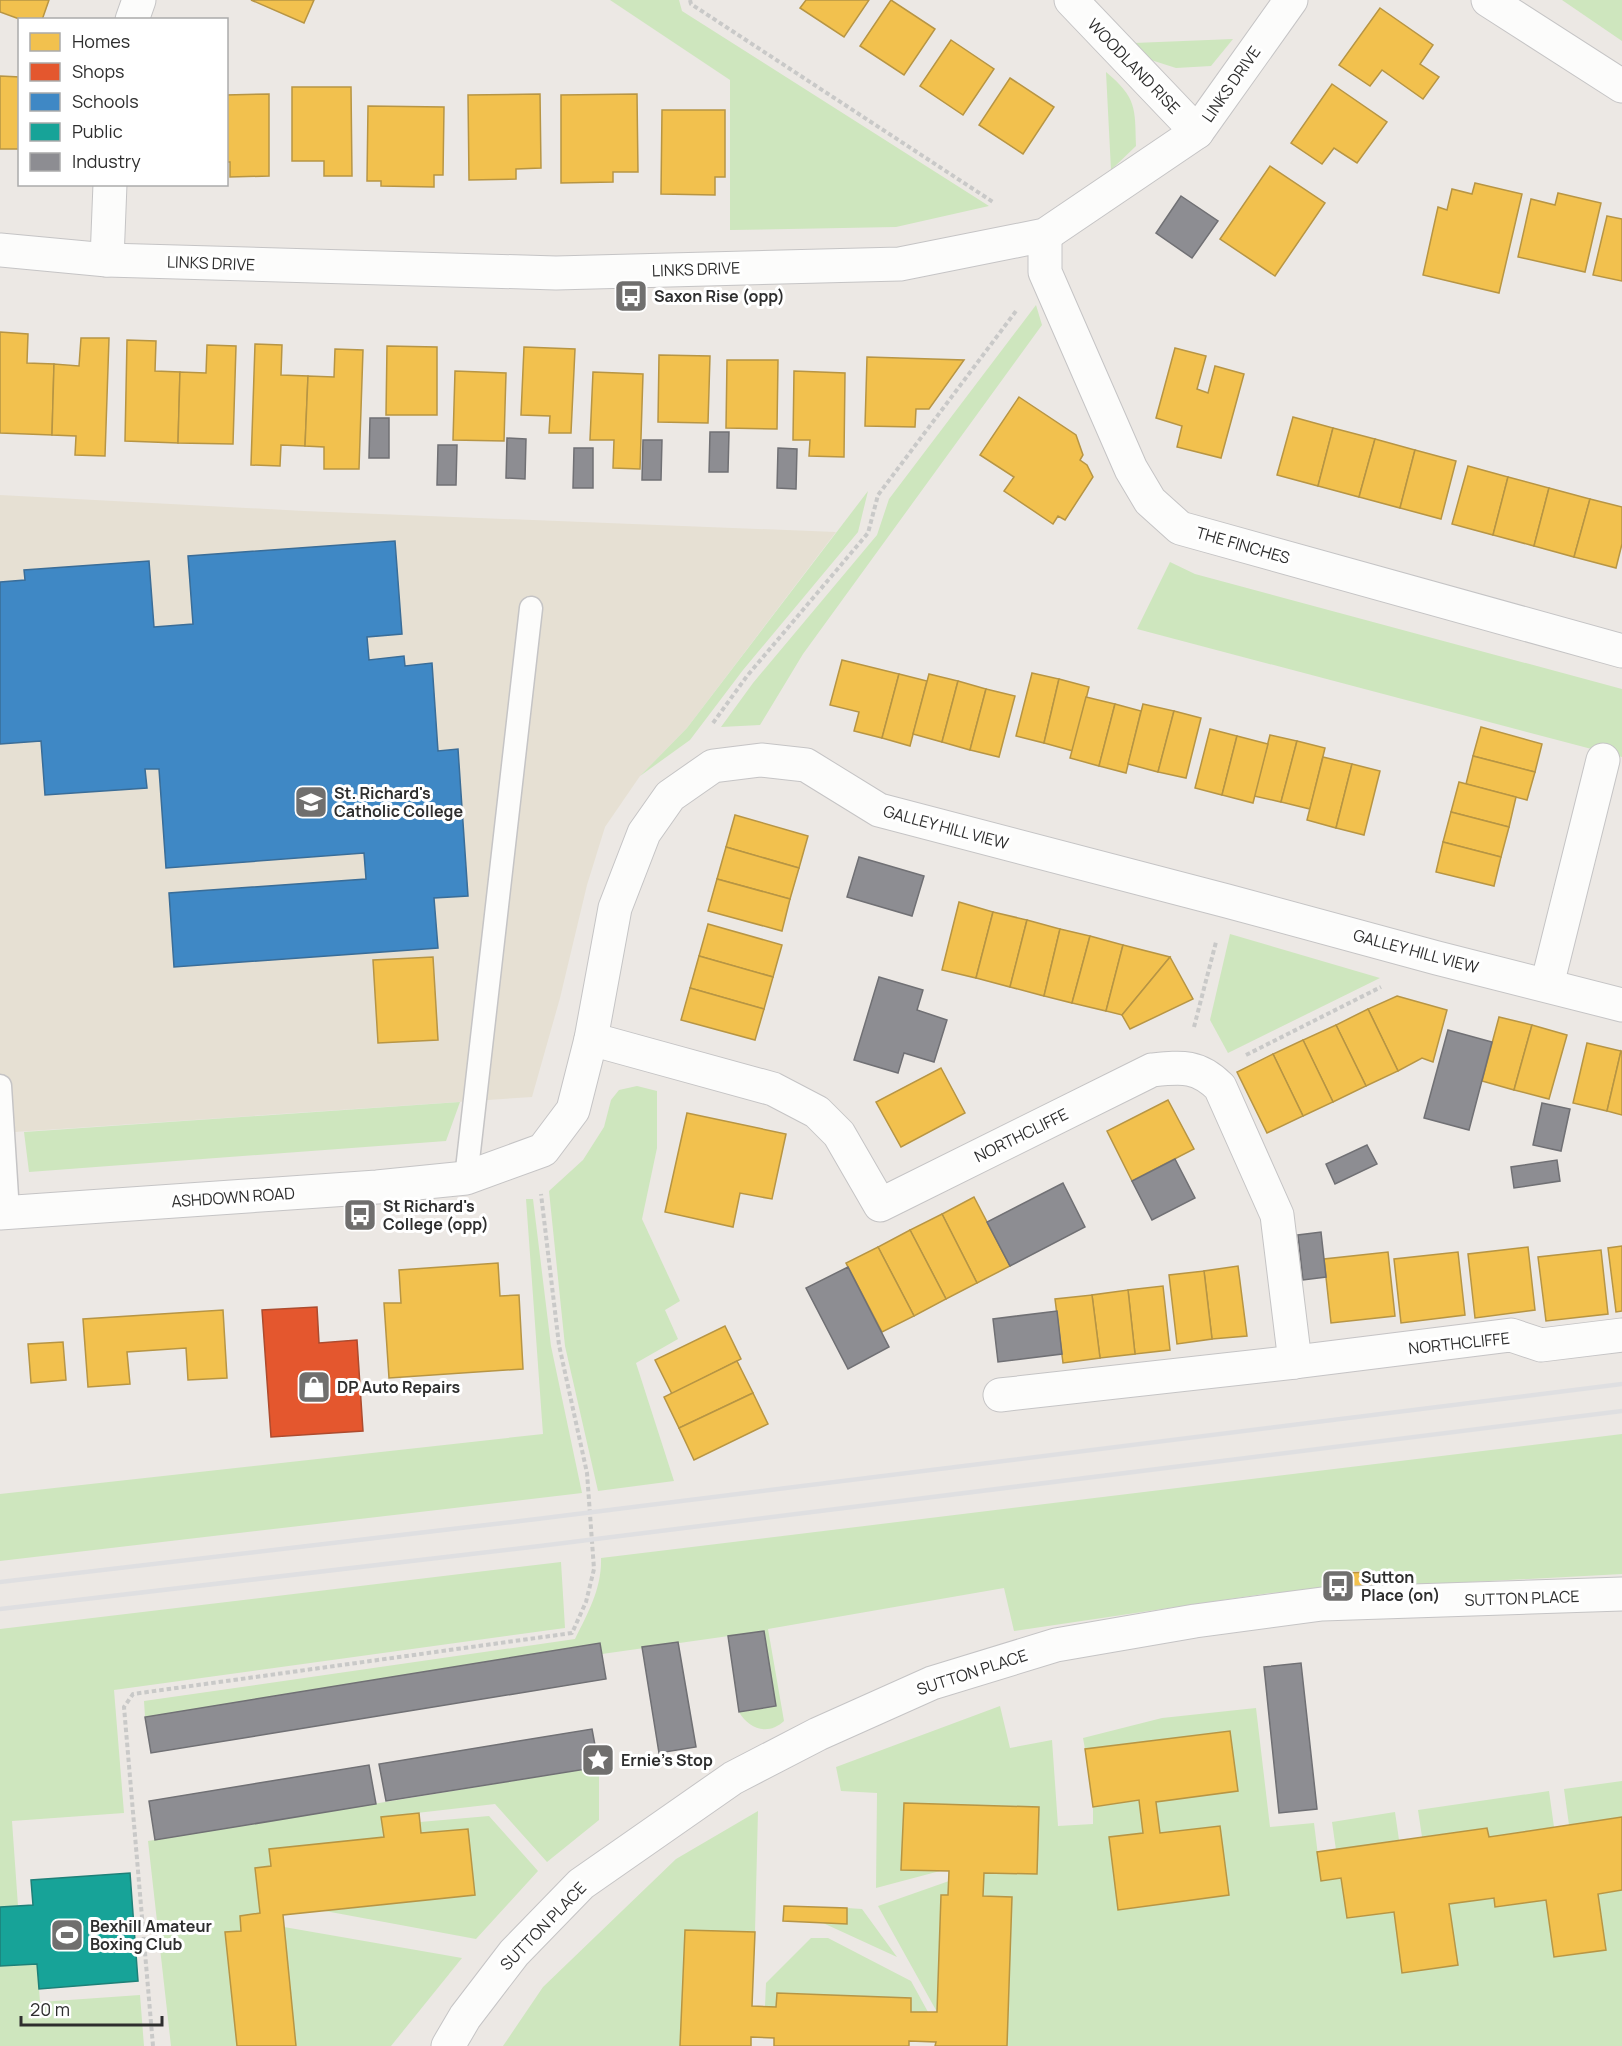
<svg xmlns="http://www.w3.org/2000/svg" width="1622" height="2046" font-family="Manrope,sans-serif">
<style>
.education{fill:#e6e0d3}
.green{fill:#cee6be}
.homes{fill:#f2c14e;stroke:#b79544;stroke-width:1.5}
.shops{fill:#e4572e;stroke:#ad4b2e;stroke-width:1.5}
.schools{fill:#3f88c5;stroke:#3a6d98;stroke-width:1.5}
.public{fill:#17a398;stroke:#1e8078;stroke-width:1.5}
.industry{fill:#8d8d92;stroke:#707074;stroke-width:1.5}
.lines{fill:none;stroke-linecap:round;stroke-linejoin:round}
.service-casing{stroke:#c5c4c5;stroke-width:25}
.minor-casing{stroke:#c5c4c5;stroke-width:35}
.path{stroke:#c9c9c8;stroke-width:4;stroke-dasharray:4.5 3;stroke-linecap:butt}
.service{stroke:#fcfcfb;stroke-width:22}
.minor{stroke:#fcfcfb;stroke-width:33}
.rail{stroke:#dfdfe1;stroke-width:4.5}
.labels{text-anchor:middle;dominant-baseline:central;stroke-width:6;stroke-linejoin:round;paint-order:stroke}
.street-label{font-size:16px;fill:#2e2e2e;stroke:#fff}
.poi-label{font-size:16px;font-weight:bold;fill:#2e2e2e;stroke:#fff;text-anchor:start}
</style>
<rect width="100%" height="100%" fill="#ece8e4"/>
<!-- education -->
<polygon class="education" points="0,495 304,511 836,532 687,728 640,776 605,827 587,885 560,998 532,1097 0,1133"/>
<!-- green -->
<g class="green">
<polygon points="610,0 679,0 682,11 989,206 896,227 730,230 730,80"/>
<polygon points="1562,0 1622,0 1622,41"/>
<polygon points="1233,39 1211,66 1176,68 1151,60 1134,43"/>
<path d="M1106 72C1137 98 1135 108 1136 146L1111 170Z"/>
<polygon points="1036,305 1042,325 803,654 760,725 721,727 753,683 877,535 889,499"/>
<polygon points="868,491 858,532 743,670 690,740 640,776 687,728"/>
<polygon points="1170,562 1195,574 1622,689 1622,757 1137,629"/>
<polygon points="1230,934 1380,978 1228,1053 1210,1020"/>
<polygon points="637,1086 657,1091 657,1148 642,1219 680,1301 665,1310 678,1339 636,1363 674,1481 598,1491 565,1346 549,1191 583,1160 604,1127 611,1100 619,1090"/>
<polygon points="460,1102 446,1141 29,1172 24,1132"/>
<polygon points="526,1199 533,1199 551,1346 582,1493 0,1561 0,1494 543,1434"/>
<path d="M1622 1434V1574L1377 1587 1375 1570 1341 1572V1589L1270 1593 1014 1631 1004 1588 768 1629 784 1721C768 1736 749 1729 739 1712L776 1706 764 1631 602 1654 600 1643 145 1717 144 1701 575 1639C588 1613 602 1588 601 1558Z"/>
<polygon points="561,1562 565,1628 114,1690 124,1813 12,1821 18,1906 0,1907 0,1629"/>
<polygon points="1000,1706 1010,1748 1052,1740 1058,1826 1093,1824 1093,1807 1139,1800 1143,1833 1109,1837 1118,1910 1229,1895 1220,1826 1160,1833 1156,1802 1238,1791 1230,1731 1085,1749 1083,1738 1162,1718 1256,1708 1270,1827 1314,1823 1321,1880 1341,1878 1347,1918 1394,1912 1402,1973 1458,1965 1449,1904 1494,1898 1495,1907 1546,1900 1554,1957 1606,1950 1598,1894 1622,1890 1622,2046 1007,2046 1012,1897 983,1896 984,1873 1036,1874 1039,1808 904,1803 901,1869 940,1871 876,1888 877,1793 841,1791 836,1767"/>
<polygon points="599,1767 599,1820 547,1862 495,1804 382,1817 384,1837 270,1849 271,1866 255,1868 260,1913 240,1916 241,1931 226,1932 237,2046 171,2046 148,1841"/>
<polygon points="1622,1781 1622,1817 1569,1825 1564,1789"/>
<polygon points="1549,1791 1554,1827 1489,1837 1487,1828 1422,1837 1418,1810"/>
<polygon points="758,1811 755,1932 685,1930 680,2046 503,2046 543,1987 676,1859"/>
<polygon points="1395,1812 1399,1840 1336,1850 1332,1822"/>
<polygon points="489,1816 538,1871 476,1939 325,1911 475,1895 468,1829 421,1833 420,1822"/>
<polygon points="949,1881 948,1895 941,1895 937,2012 878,1906"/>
<polygon points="847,1908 862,1909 897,1957 823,1923 846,1924"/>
<polygon points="284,1927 462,1958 391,2046 296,2046"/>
<polygon points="811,1938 828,1938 911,1981 928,2012 911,2012 911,1998 777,1993 776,2007 765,2006 766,1983"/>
<polygon points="37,1964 40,2002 140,1995 144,2046 0,2046 0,1966"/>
</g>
<!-- homes -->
<g class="homes">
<polygon points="0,0 49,0 42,20 22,20 0,12"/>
<polygon points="251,0 314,0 304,23"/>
<polygon points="806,0 869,0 844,37 800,8"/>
<polygon points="891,0 935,29 904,75 860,46"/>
<polygon points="1380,8 1433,45 1420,64 1439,77 1423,99 1382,70 1370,86 1339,65"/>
<polygon points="951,40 994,69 963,115 920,86"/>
<polygon points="0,76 20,77 20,149 0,149"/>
<polygon points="1010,78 1054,107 1023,154 979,125"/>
<polygon points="1332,84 1387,122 1357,163 1334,148 1322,164 1291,143"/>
<polygon points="292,87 351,87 352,176 324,176 324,161 292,161"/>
<polygon points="269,94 269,176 230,177 230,162 226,162 226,95"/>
<polygon points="540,94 541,168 516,169 516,179 469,180 468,95"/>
<polygon points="637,94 638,172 613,172 613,182 561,183 561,95"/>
<polygon points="368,106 444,107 443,175 434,175 434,187 381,186 381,181 367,181"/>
<polygon points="662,110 725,110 725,177 715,177 715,195 661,194"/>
<polygon points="1270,166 1325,203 1275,276 1220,239"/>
<polygon points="1475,183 1522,194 1499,293 1423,275 1438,207 1447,210 1452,189 1472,194"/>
<polygon points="1558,193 1601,203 1585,272 1518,257 1531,199 1555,205"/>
<polygon points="1607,216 1622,219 1622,281 1593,275"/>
<polygon points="0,332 28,334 27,363 54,364 52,435 0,433"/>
<polygon points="81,338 109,338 105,456 75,455 76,436 52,435 54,364 79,366"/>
<polygon points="127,340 156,341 155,371 180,372 178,443 125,441"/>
<polygon points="255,344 282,345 281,375 308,376 305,446 281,445 280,466 251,465"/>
<polygon points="207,345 236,346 233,444 178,443 180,372 206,373"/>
<polygon points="387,346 437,347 437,415 386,415"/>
<polygon points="524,347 575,349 571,433 549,433 550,416 521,415"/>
<polygon points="1175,348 1206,356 1197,389 1208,393 1215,366 1244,374 1221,458 1177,447 1182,426 1156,418"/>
<polygon points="335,349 363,350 359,469 324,469 324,447 305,446 308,376 334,377"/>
<polygon points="659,355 710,356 708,423 658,422"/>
<polygon points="867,357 964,360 929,409 916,409 915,427 865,426"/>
<polygon points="727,360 778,360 777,429 726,428"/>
<polygon points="455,371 506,373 504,441 453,440"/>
<polygon points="794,371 845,373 844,457 809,456 810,440 793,440"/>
<polygon points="593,372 643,374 640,469 613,468 614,440 590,440"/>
<polygon points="1019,397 1076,435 1083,455 1080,460 1087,465 1093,477 1065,520 1058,516 1053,524 1004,491 1014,477 980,455"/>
<polygon points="1293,417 1333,428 1318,486 1277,475"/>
<polygon points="1333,428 1375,439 1359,497 1318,486"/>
<polygon points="1375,439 1415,450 1400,508 1359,497"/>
<polygon points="1415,450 1456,461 1441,519 1400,508"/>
<polygon points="1468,466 1508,477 1493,535 1452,524"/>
<polygon points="1508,477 1549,488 1534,546 1493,535"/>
<polygon points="1549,488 1590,499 1574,557 1534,546"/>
<polygon points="1590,499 1622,507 1622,544 1616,568 1574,557"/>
<polygon points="842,660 899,674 882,738 854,731 859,712 830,705"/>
<polygon points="1032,673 1059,679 1044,743 1016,736"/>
<polygon points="899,674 927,681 910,746 882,738"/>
<polygon points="929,674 958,681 942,742 913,734"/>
<polygon points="1059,679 1089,687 1073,751 1044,743"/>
<polygon points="958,681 986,689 970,750 942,742"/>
<polygon points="986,689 1015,696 999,757 970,750"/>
<polygon points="1086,697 1115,704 1099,766 1070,758"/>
<polygon points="1115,704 1141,711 1126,773 1099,766"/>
<polygon points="1143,704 1174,711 1158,772 1128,764"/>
<polygon points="1174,711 1201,718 1186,778 1158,772"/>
<polygon points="1481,727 1542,744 1535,772 1473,756"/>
<polygon points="1210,729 1237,736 1222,795 1195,788"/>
<polygon points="1270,735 1297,741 1281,802 1254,796"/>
<polygon points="1237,736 1268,744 1253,803 1222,795"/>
<polygon points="1297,741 1325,748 1310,809 1281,802"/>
<polygon points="1473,756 1535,772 1527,800 1466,784"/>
<polygon points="1323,757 1352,764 1336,828 1307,820"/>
<polygon points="1352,764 1380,771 1364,835 1336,828"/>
<polygon points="1459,782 1516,797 1509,827 1451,812"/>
<polygon points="1451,812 1509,827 1501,857 1443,842"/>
<polygon points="735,815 808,836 799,868 726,847"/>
<polygon points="1443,842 1501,857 1494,886 1436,872"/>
<polygon points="726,847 799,868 790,899 717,879"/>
<polygon points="717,879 790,899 782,931 708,911"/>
<polygon points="959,902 993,912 976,978 942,970"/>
<polygon points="993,912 1027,920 1010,987 976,978"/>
<polygon points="1027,920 1060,929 1044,996 1010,987"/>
<polygon points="708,924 782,945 773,977 699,956"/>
<polygon points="1060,929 1090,936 1072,1003 1044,996"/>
<polygon points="1090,936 1123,945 1106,1011 1072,1003"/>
<polygon points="1123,945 1170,957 1122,1015 1106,1011"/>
<polygon points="699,956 773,977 764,1009 690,988"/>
<polygon points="433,957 438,1040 378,1043 373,960"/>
<polygon points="1170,957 1193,999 1130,1029 1122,1015"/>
<polygon points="690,988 764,1009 755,1040 681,1020"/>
<polygon points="1397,996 1447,1010 1433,1062 1422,1058 1398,1071 1368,1009"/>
<polygon points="1368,1009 1398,1071 1366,1086 1336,1025"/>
<polygon points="1499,1017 1532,1025 1514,1090 1482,1081"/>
<polygon points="1336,1025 1366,1086 1333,1102 1303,1040"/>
<polygon points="1532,1025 1567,1035 1549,1099 1514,1090"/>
<polygon points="1303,1040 1333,1102 1303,1116 1273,1054"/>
<polygon points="1587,1043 1621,1051 1607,1111 1573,1103"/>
<polygon points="1621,1051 1622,1052 1622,1115 1607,1111"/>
<polygon points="1273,1054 1303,1116 1267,1133 1237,1072"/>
<polygon points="941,1068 965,1113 901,1147 876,1102"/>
<polygon points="1168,1100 1194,1149 1132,1181 1107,1131"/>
<polygon points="687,1113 786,1134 772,1199 740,1193 733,1227 665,1212"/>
<polygon points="974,1197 1010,1266 977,1283 942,1214"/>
<polygon points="942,1214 977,1283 946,1299 910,1230"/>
<polygon points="910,1230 946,1299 914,1316 878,1247"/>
<polygon points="1622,1246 1622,1311 1616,1312 1608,1248"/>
<polygon points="878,1247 914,1316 882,1332 846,1263"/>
<polygon points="1528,1247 1535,1310 1475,1318 1468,1254"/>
<polygon points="1601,1250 1608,1314 1546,1321 1538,1257"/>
<polygon points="1388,1252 1395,1316 1331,1323 1324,1259"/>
<polygon points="1458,1252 1465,1315 1401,1323 1394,1259"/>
<polygon points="498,1263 500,1296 519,1295 523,1369 389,1378 384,1303 401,1303 399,1270"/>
<polygon points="1238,1266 1247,1336 1212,1339 1204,1271"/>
<polygon points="1204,1271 1212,1339 1177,1344 1169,1275"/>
<polygon points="1163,1286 1170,1350 1135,1354 1128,1290"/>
<polygon points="1128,1290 1135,1354 1100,1358 1092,1295"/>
<polygon points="1092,1295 1100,1358 1063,1363 1055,1299"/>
<polygon points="223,1310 227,1378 188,1380 186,1348 127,1352 130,1384 88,1387 83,1319"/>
<polygon points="725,1326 741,1359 672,1394 655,1360"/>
<polygon points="63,1342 66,1380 31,1383 28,1344"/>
<polygon points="737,1361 753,1393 679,1428 664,1397"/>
<polygon points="753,1393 768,1424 694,1460 679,1428"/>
<polygon points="1372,1572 1373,1587 1345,1588 1344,1573"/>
<polygon points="1230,1731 1238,1791 1156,1802 1160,1833 1220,1826 1229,1895 1118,1910 1109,1837 1143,1833 1139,1800 1093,1807 1085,1749"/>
<polygon points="904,1803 1039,1807 1037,1874 984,1873 983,1896 1012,1897 1007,2046 935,2046 936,2042 909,2041 909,2046 774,2046 774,2038 751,2037 751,2046 680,2046 685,1930 755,1932 752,2006 776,2007 777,1993 911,1998 911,2012 937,2012 941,1895 948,1895 949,1871 901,1870"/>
<polygon points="419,1813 421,1833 468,1829 475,1895 283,1915 296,2046 237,2046 225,1932 241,1931 240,1916 260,1913 255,1868 271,1866 269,1849 384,1837 381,1817"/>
<polygon points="1622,1817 1622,1890 1598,1894 1606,1950 1554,1957 1546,1900 1495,1907 1494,1898 1449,1904 1458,1965 1402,1973 1394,1912 1347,1918 1341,1878 1321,1881 1317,1852 1487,1828 1489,1837"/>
<polygon points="784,1906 847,1908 847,1924 783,1921"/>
</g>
<!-- shops -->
<polygon class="shops" points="317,1307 319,1343 357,1340 363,1431 271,1437 262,1310"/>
<!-- schools -->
<polygon class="schools" points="395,541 402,634 367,637 369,660 404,656 405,666 432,663 438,751 458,749 468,896 434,898 438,948 174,967 169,893 366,879 364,853 166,868 159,769 145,769 147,788 45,795 41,741 0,744 0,582 25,580 24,570 149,561 154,627 193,624 188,556"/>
<!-- public -->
<polygon class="public" points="130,1873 138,1981 39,1989 37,1964 0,1966 0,1907 33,1905 31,1880"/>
<!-- industry -->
<g class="industry">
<polygon points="1181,196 1218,221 1192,258 1156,233"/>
<polygon points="370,418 389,418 389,458 369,458"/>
<polygon points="710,432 729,432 728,472 709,472"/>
<polygon points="507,438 526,439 525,479 506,478"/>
<polygon points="643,440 662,440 661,480 642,480"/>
<polygon points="438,445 457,445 456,485 437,485"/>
<polygon points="574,448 593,448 593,488 573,488"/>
<polygon points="778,448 797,449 796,489 777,488"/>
<polygon points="859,857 924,876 912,916 847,897"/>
<polygon points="879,977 923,990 917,1010 947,1020 934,1062 904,1053 898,1073 854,1060"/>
<polygon points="1448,1030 1492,1042 1469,1130 1424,1118"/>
<polygon points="1542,1103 1570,1109 1561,1151 1533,1145"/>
<polygon points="1367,1145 1377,1164 1335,1184 1326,1164"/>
<polygon points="1175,1159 1195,1198 1152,1220 1132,1181"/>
<polygon points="1557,1160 1560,1181 1514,1188 1511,1167"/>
<polygon points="1063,1183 1085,1227 1010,1266 987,1222"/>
<polygon points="1321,1232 1326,1277 1303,1280 1298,1235"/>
<polygon points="848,1267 889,1347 848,1369 806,1288"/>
<polygon points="1057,1311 1062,1354 998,1362 993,1319"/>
<polygon points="764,1631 776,1706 739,1712 728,1636"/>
<polygon points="678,1642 696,1747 659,1753 642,1647"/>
<polygon points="600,1643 606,1679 151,1753 145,1717"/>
<polygon points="1301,1663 1317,1809 1279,1813 1264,1667"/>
<polygon points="592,1729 599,1767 386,1801 379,1764"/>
<polygon points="369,1765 376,1804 155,1840 149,1801"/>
</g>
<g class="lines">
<defs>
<g id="service">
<polyline points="0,1086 8,1212"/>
<polyline points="466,1178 531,608"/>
</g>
<g id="minor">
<polyline points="1071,0 1197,132"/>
<polyline points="1488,0 1622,86"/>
<polyline points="132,20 139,0"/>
<polyline points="1045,235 1045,272 1131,469 1150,501 1180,528 1622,651"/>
<polyline points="0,250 107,260 556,273 900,264 1045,235 1197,132 1291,0"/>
<polyline points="107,260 110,184"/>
<polyline points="1547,985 1603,760"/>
<path d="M591 1039 773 1089 817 1112 839 1134 880 1205 1152 1070C1182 1067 1198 1065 1220 1087L1277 1215 1295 1362 1511 1335 1541 1345 1622 1335"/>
<polyline points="0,1213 377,1187 466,1178 543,1150 573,1110 591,1039 615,908 644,833 670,796 713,766 761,760 806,765 879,810 1227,901 1437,958 1622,1005"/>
<polyline points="1000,1395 1295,1362"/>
<polyline points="448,2046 465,2017 514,1953 581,1884 733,1778 818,1734 932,1683 1056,1645 1195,1621 1322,1604 1622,1594"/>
</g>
</defs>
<!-- service casing -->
<use href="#service" class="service-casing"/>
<!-- minor casing -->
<use href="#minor" class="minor-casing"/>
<!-- path -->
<g class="path">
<polyline points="690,0 691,4 993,202"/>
<polyline points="713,723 747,676 868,533 878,495 1016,311"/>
<polyline points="1194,1027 1216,942"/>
<polyline points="1246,1055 1381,987"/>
<polyline points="153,2046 124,1707 133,1694 572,1633 586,1602 594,1569 587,1473 559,1345 541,1194"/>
</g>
<!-- service -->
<use href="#service" class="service"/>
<!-- minor -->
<use href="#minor" class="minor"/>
<!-- rail -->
<g class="rail">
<polyline points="0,1582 537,1519 1622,1384"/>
<polyline points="0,1609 540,1546 1622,1411"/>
</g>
</g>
<!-- icons -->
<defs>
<symbol id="bus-square" viewBox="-11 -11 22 22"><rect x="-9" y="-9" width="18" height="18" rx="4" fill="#706f6e" stroke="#fff"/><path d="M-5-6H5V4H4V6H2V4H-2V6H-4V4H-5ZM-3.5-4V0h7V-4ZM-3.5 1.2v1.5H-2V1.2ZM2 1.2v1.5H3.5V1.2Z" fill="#fff"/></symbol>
<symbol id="school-square" viewBox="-11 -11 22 22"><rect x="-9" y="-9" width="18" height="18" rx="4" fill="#706f6e" stroke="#fff"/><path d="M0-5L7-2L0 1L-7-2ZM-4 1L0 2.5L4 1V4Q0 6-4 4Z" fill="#fff"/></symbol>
<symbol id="shop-square" viewBox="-11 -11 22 22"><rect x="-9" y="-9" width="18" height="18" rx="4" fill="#706f6e" stroke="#fff"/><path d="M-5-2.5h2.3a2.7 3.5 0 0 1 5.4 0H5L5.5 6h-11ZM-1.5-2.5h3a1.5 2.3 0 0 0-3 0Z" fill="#fff"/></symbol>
<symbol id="sight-square" viewBox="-11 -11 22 22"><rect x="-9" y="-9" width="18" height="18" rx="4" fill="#706f6e" stroke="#fff"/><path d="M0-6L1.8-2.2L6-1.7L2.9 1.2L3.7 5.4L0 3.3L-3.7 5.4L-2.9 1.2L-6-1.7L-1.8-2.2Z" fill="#fff"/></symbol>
<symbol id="stadium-square" viewBox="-11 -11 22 22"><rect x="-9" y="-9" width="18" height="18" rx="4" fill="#706f6e" stroke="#fff"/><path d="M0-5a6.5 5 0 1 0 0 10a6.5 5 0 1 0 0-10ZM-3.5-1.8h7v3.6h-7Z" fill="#fff"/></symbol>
</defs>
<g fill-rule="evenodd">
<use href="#bus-square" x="612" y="277" width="38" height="38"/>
<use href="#school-square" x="292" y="783" width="38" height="38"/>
<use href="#bus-square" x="341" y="1196" width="38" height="38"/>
<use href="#shop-square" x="295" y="1368" width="38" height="38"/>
<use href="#bus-square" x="1319" y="1567" width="38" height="38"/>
<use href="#sight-square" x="579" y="1741" width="38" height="38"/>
<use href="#stadium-square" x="48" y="1916" width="38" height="38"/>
</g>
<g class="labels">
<!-- street labels -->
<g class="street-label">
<text transform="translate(1134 66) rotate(46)">WOODLAND RISE</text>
<text transform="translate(1231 84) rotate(-55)">LINKS DRIVE</text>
<text transform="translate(211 263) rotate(2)">LINKS DRIVE</text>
<text transform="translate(696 269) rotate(-2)">LINKS DRIVE</text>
<text transform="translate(1243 545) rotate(16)">THE FINCHES</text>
<text transform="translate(946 827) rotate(15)">GALLEY HILL VIEW</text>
<text transform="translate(1416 951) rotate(15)">GALLEY HILL VIEW</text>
<text transform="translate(1021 1135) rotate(-26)">NORTHCLIFFE</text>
<text transform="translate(233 1197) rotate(-4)">ASHDOWN ROAD</text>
<text transform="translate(1459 1343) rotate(-6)">NORTHCLIFFE</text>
<text transform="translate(1522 1598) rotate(-2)">SUTTON PLACE</text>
<text transform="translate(972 1672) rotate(-18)">SUTTON PLACE</text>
<text transform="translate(543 1926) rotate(-46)">SUTTON PLACE</text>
</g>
<!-- poi labels -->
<g class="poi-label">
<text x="654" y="296">Saxon Rise (opp)</text>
<text x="334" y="793">St. Richard's<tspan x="334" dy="18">Catholic College</tspan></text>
<text x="383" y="1206">St Richard's<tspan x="383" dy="18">College (opp)</tspan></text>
<text x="337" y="1387">DP Auto Repairs</text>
<text x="1361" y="1577">Sutton<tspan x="1361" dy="18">Place (on)</tspan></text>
<text x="621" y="1760">Ernie's Stop</text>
<text x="90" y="1926">Bexhill Amateur<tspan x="90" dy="18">Boxing Club</tspan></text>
</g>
</g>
<!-- legend -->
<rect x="18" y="18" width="210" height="168" fill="#ffffff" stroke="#ababab" stroke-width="1.5"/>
<rect x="30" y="33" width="30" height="18" fill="#f2c14e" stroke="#ababab" stroke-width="1.5"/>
<text x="72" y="48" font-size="18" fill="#2e2e2e">Homes</text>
<rect x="30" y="63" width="30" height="18" fill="#e4572e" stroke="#ababab" stroke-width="1.5"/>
<text x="72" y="78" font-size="18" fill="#2e2e2e">Shops</text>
<rect x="30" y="93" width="30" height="18" fill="#3f88c5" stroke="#ababab" stroke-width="1.5"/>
<text x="72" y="108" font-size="18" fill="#2e2e2e">Schools</text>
<rect x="30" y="123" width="30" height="18" fill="#17a398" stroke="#ababab" stroke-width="1.5"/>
<text x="72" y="138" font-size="18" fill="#2e2e2e">Public</text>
<rect x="30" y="153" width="30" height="18" fill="#8d8d92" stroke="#ababab" stroke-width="1.5"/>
<text x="72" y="168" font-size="18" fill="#2e2e2e">Industry</text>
<!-- scale -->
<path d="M21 2016v9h141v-9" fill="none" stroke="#2e2e2e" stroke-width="3"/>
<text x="30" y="2016" font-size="18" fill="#2e2e2e" stroke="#ffffff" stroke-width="4.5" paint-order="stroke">20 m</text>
</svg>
